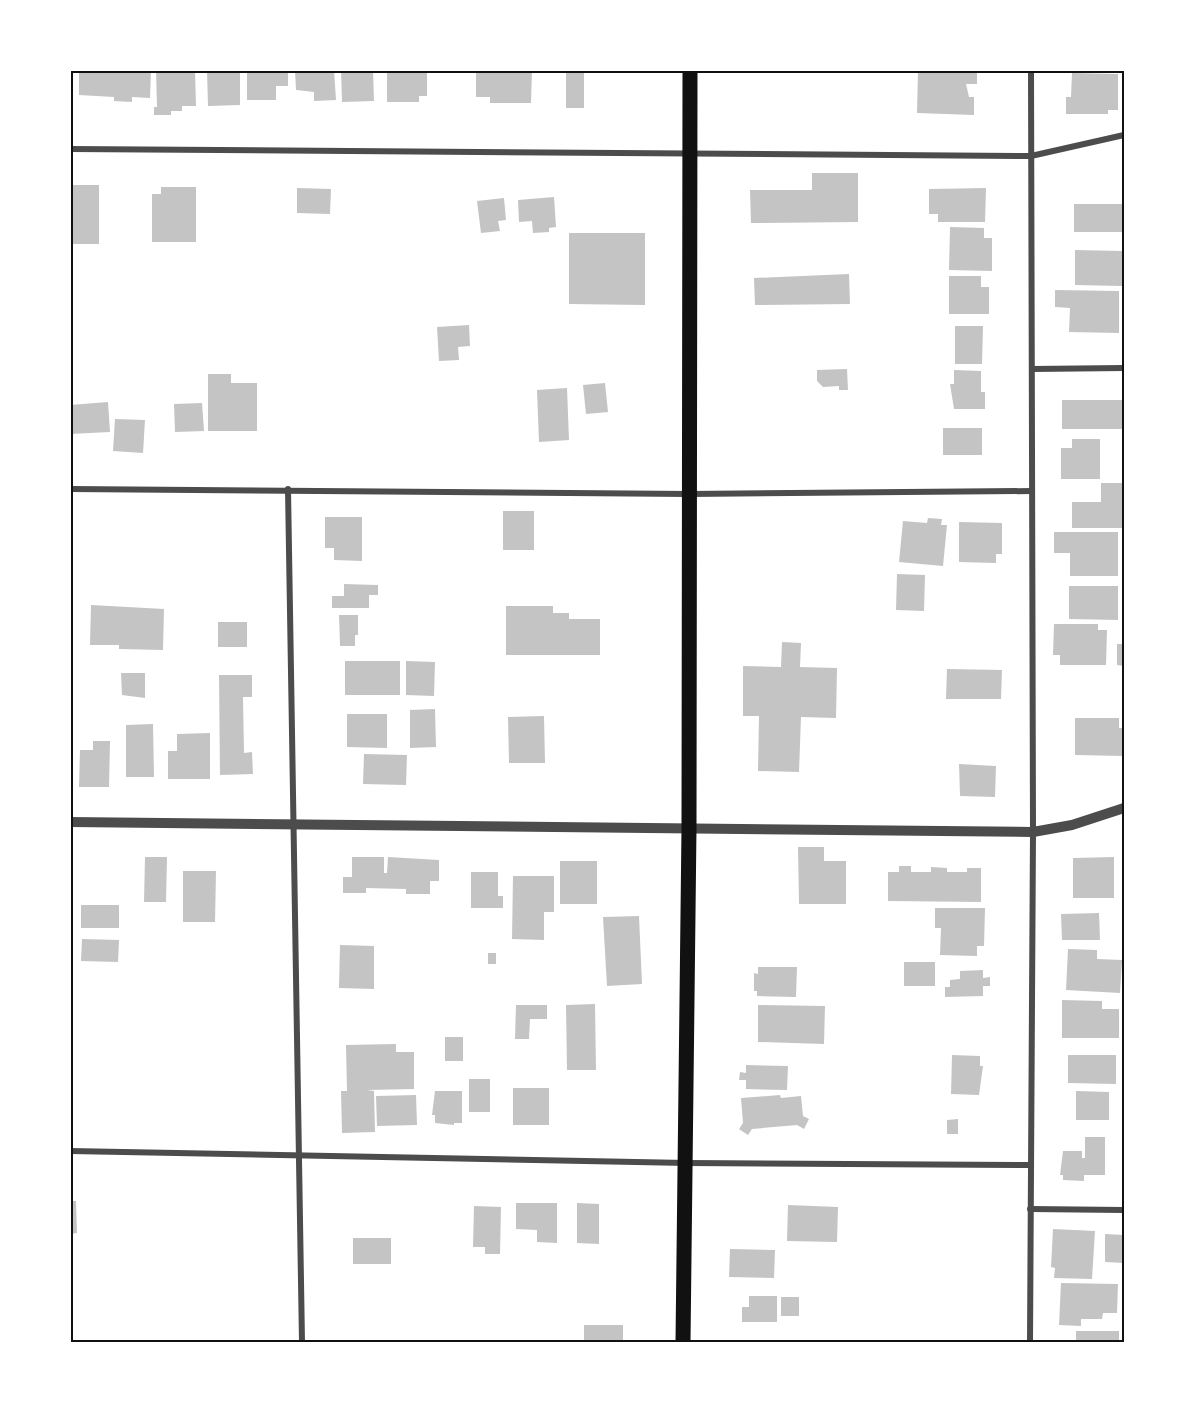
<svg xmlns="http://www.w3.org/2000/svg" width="1195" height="1413" font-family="'Fira Sans',sans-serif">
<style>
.building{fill:#c4c4c4}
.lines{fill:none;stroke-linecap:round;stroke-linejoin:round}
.minor{stroke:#4c4c4c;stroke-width:6}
.tertiary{stroke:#4c4c4c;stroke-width:10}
.primary{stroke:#111;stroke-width:15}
.neatline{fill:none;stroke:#111;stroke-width:2}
</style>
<rect width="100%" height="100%" fill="#fff"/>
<!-- building -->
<g class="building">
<polygon points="79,70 151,70 150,98 132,97 132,102 114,101 114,97 79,95"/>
<polygon points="156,70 195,70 196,106 182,106 182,111 171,111 171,115 154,115 154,107 157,107"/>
<polygon points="207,70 240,70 240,105 208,106"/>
<polygon points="247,70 288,70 288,86 276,86 276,100 247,100"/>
<polygon points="295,70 334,70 336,100 314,101 314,92 296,90"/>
<polygon points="341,70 373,70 374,101 342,102"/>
<polygon points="387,70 427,70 427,96 419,96 419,102 387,102"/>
<polygon points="476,70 532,70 531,103 490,103 490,97 476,97"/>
<rect x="566" y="70" width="18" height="38"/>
<polygon points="918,70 977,70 977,84 966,84 969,97 974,97 974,115 917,113"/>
<polygon points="1072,73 1118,74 1118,110 1108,110 1108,114 1066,114 1066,97 1071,97"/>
<polygon points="812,173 858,173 858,222 751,223 750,190 812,190"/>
<rect x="70" y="185" width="29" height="59"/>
<polygon points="161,187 196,187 196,242 152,242 152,194 161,194"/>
<polygon points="297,188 331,189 330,214 297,213"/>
<polygon points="986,188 985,222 938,222 938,214 929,214 929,189"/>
<polygon points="554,197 556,227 549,228 549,232 533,233 532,221 519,222 518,200"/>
<polygon points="504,198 506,220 498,221 500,231 481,233 477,201"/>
<rect x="1074" y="204" width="50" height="28"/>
<polygon points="950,227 984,228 984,238 992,238 992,271 949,270"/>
<polygon points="569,233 645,233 645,305 569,304"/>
<polygon points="1075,250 1122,251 1122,286 1075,285"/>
<polygon points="849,274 850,304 755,305 754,278"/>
<polygon points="949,276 981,276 981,287 989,287 989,314 949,314"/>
<polygon points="1055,290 1119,291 1119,333 1069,332 1070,308 1055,307"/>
<polygon points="469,325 470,346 458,347 459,360 439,361 437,327"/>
<polygon points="955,326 983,326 982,364 955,364"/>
<polygon points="847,369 848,390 839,390 839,386 823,387 817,381 817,370"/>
<polygon points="954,370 981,371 981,392 985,392 985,409 954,409 950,384 954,384"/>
<polygon points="208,374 231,374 231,383 257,383 257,431 208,431"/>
<polygon points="605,383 608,412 586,414 583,385"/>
<polygon points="567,388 569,440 539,442 537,390"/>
<rect x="1062" y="400" width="62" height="29"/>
<polygon points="108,402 110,432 70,434 70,405"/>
<polygon points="202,403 204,431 175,432 174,404"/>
<polygon points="115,419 145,420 143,453 113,451"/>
<rect x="943" y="428" width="39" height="27"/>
<polygon points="1072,439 1100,439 1100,479 1061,479 1061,448 1072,448"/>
<polygon points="1101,483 1124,483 1124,528 1072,528 1072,502 1101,502"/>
<rect x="503" y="511" width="31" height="39"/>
<polygon points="325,517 362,517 362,561 334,560 334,548 325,548"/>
<polygon points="928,518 942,519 941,525 947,525 943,566 899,562 903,521 927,523"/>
<polygon points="959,522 1002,523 1002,554 996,554 996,563 959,562"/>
<polygon points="1054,532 1118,532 1118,576 1070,576 1070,553 1054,553"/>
<polygon points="897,574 925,575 924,611 896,610"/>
<polygon points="344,584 378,585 378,595 369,595 369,608 332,608 332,596 344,596"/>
<polygon points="1069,586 1118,586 1118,620 1069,619"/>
<polygon points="91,605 164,609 163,650 119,649 119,645 90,645"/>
<polygon points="506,606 553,606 553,613 569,613 569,619 600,619 600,655 506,655"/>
<polygon points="339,615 358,615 358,635 355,635 355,646 340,646"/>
<rect x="218" y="622" width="29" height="25"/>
<polygon points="1054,624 1098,624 1098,630 1107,630 1106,665 1060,665 1060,655 1053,655"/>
<polygon points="782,642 801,643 800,667 837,668 836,718 801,717 799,772 758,771 759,716 743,716 743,666 781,667"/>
<polygon points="1117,644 1124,644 1124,666 1117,665"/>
<rect x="345" y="661" width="55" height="34"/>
<polygon points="406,661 435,662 434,696 406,695"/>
<polygon points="947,669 1002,670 1001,699 946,699"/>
<polygon points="121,673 145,673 145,698 122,695"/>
<polygon points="219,675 252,675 252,697 243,697 244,753 252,752 253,774 220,775"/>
<polygon points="435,709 436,747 410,748 410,710"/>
<polygon points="347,714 387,714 387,748 347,747"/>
<polygon points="544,716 545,763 509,763 508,717"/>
<polygon points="1075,718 1119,718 1119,728 1124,728 1124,756 1075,755"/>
<polygon points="153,724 154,777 126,777 126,725"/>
<polygon points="210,733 210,779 168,779 168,751 177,751 177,734"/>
<polygon points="93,741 110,741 109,787 79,787 80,750 93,750"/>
<polygon points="364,754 407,755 406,785 363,784"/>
<polygon points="959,764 996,766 995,797 960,796"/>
<polygon points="798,847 824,847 824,861 846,861 846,904 799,904"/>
<polygon points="145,857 167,857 166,902 144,902"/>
<polygon points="352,857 384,857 384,873 387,873 388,857 439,860 439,881 430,881 430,894 406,894 406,889 366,888 366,893 343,893 343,877 352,877"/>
<polygon points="1114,857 1114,898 1073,898 1073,858"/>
<rect x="560" y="861" width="37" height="43"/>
<polygon points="899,866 911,866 911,872 931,872 931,867 947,868 947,872 967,872 967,868 981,868 981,902 888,901 888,872 899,872"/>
<polygon points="183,871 216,871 215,922 183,922"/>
<polygon points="471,872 498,872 498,896 503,896 503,908 471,908"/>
<polygon points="513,876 554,876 554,912 544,912 544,940 512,939"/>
<rect x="81" y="905" width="38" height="23"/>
<polygon points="935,908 985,908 984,946 977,946 977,956 940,955 941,928 935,928"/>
<polygon points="1099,913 1100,940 1062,940 1061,914"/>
<polygon points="639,916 642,984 607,986 603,917"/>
<polygon points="82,939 119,940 118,962 81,961"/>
<polygon points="340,945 374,946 374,989 339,988"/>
<polygon points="1068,949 1097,950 1097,959 1122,960 1120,993 1066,990"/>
<rect x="488" y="953" width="8" height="11"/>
<rect x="904" y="962" width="31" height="24"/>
<polygon points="758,967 797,967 796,997 757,996 757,991 754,991 754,973 758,974"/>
<polygon points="983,970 983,978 990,977 990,986 983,986 983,996 945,997 945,987 950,987 950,980 960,979 960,971"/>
<polygon points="1062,1000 1102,1001 1102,1009 1119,1009 1119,1038 1062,1038"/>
<polygon points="595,1004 596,1070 567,1070 566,1005"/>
<polygon points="516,1005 547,1005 547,1019 530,1019 529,1039 515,1039"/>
<polygon points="758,1005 825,1006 824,1044 758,1042"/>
<rect x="445" y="1037" width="18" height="24"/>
<polygon points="396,1044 396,1052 414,1052 414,1089 367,1090 374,1091 375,1132 342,1133 341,1091 347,1091 346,1045"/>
<polygon points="952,1055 980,1056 980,1066 983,1066 979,1095 951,1094"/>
<polygon points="1068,1055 1116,1055 1116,1084 1068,1083"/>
<polygon points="746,1065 788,1066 787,1090 746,1089 746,1080 739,1080 740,1072 746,1073"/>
<rect x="469" y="1079" width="21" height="33"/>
<rect x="513" y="1088" width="36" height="37"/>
<polygon points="435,1091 462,1091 462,1123 454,1123 454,1125 435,1123 435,1115 432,1115"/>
<polygon points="1076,1091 1109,1092 1109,1120 1076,1120"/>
<polygon points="416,1095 417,1125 377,1126 376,1096"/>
<polygon points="780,1095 781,1098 801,1096 803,1116 809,1119 804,1129 797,1125 752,1129 748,1135 739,1129 743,1123 741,1098"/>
<polygon points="958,1119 958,1134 947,1134 947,1120"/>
<polygon points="1085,1137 1105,1137 1105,1175 1084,1175 1084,1181 1063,1180 1063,1175 1060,1175 1063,1151 1082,1151 1082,1158 1085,1158"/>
<polygon points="70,1201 76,1201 77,1233 70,1234"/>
<polygon points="516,1203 557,1203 557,1243 537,1242 537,1230 516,1229"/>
<polygon points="577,1203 599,1204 599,1244 577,1243"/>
<polygon points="788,1205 838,1207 837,1242 787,1241"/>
<polygon points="474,1206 501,1207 500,1254 485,1254 485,1247 473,1247"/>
<polygon points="1053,1229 1095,1231 1092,1279 1054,1278 1055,1268 1051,1267"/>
<polygon points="1105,1234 1124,1235 1124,1263 1105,1262"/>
<rect x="353" y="1238" width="38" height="26"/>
<polygon points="730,1249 775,1250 774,1278 729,1277"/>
<polygon points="1061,1283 1118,1284 1117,1313 1103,1313 1102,1319 1081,1319 1081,1326 1059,1325"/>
<polygon points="749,1296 777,1296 777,1322 742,1322 742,1307 749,1307"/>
<rect x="781" y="1297" width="18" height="19"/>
<rect x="584" y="1325" width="39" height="17"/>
<rect x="1076" y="1331" width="43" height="11"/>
</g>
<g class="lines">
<!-- minor -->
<g class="minor">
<polyline points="70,149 1031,156 1124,135"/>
<polyline points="1032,369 1124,368"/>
<polyline points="70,489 689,494 1032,491"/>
<polyline points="288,489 302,1342"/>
<polyline points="70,1151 687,1163 1031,1165"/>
<polyline points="1030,1209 1124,1210"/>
<polyline points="1030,1342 1033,832 1031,70"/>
</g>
<!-- tertiary -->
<polyline class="tertiary" points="70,822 1033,832 1072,825 1124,808"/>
<!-- primary -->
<polyline class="primary" points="683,1342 689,828 690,70"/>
</g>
<!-- border -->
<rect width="1195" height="1413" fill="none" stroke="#ffffff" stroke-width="144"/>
<rect x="72" y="72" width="1051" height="1269" class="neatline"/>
</svg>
